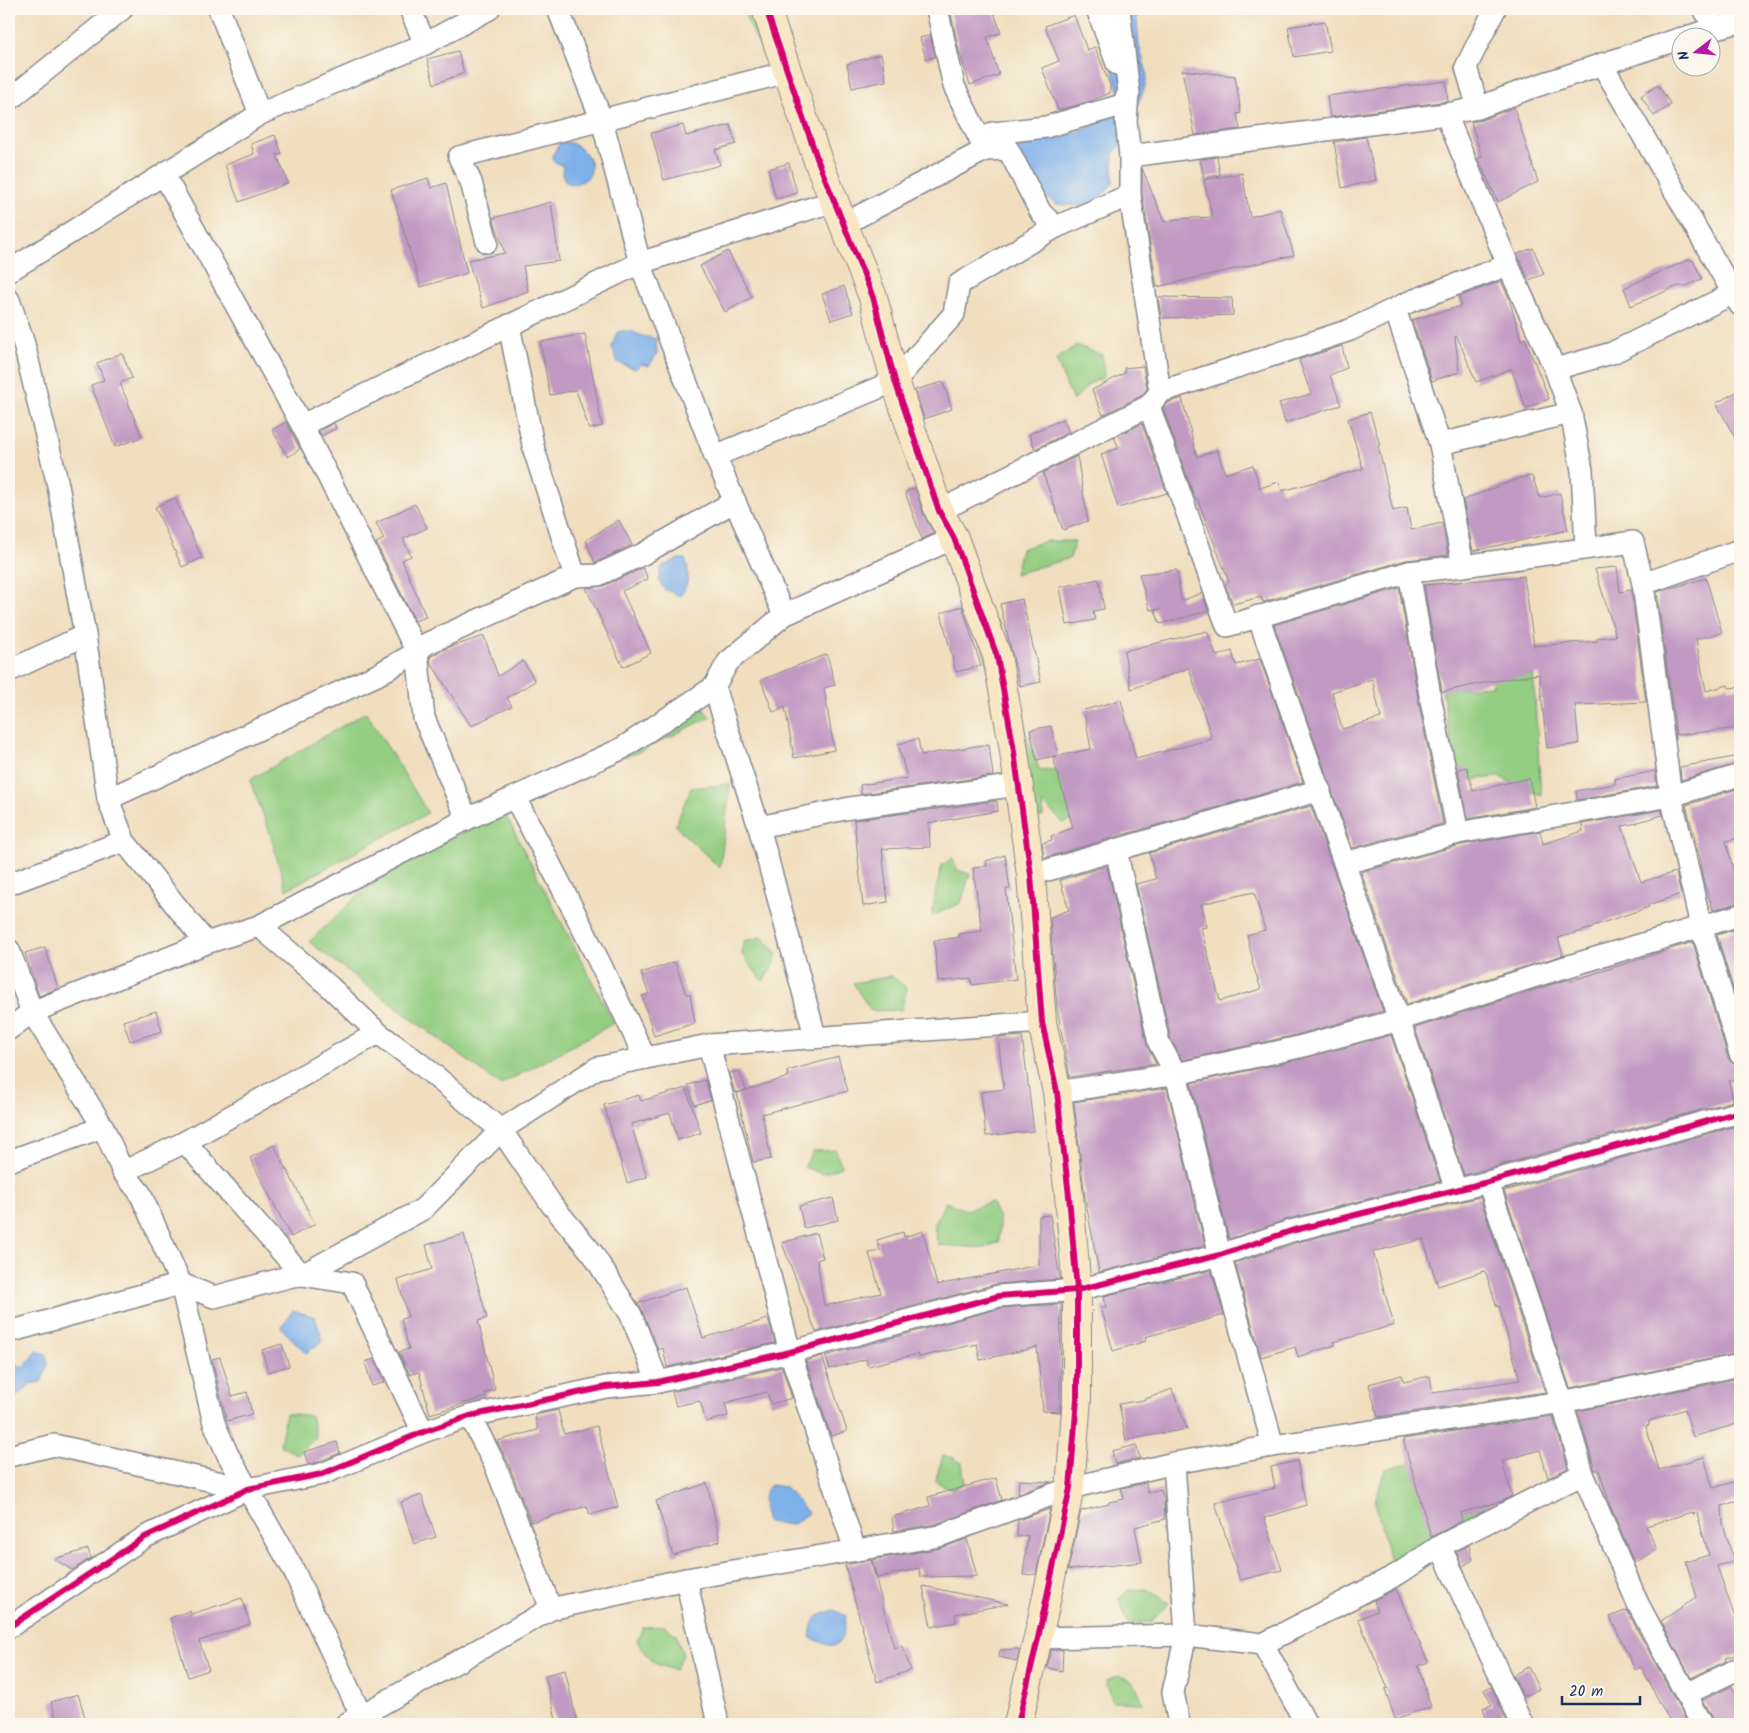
<svg xmlns="http://www.w3.org/2000/svg" width="1749" height="1733" font-family="Kalam,sans-serif">
<style>
.green{fill:#94ce82;stroke:#587e70}
.water{fill:#7eb0ea;stroke:#4c70a4}
.building{fill:#c199c2;fill-rule:evenodd}
.lines{fill:none;stroke-linecap:round;stroke-linejoin:round}
.street-casing{stroke:#86868e;stroke-width:24}
.secondary-casing{stroke:#86868e;stroke-width:30}
.street{stroke:#fff;stroke-width:21}
.secondary{stroke:#f9e7c3;stroke-width:28}
.cycleway-casing{stroke:#fbf7ec;stroke-width:9}
.cycleway{stroke:#d6006c;stroke-width:6}
</style>
<rect width="100%" height="100%" fill="#fbf7ec"/>
<filter id="ink" filterUnits="userSpaceOnUse"><feTurbulence type="fractalNoise" baseFrequency=".02" numOctaves="2"/><feDisplacementMap in="SourceGraphic" scale="10" xChannelSelector="R" yChannelSelector="G"/><feConvolveMatrix kernelMatrix="1 2 1 2 8 2 1 2 1" color-interpolation-filters="sRGB"/></filter>
<filter id="wash" filterUnits="userSpaceOnUse"><feTurbulence type="fractalNoise" baseFrequency=".0096" numOctaves="4" result="noise"/><feDisplacementMap in="SourceGraphic" scale="20" xChannelSelector="R" yChannelSelector="G"/><feGaussianBlur stdDeviation="1.12" result="paint"/><feColorMatrix in="noise" values="0 0 0 0 0 0 0 0 0 0 0 0 0 0 0 0 0 1.4 0 .05"/><feComposite in="paint" operator="in"/></filter>
<g filter="url(#wash)">
<rect width="100%" height="100%" fill="#f0debe"/>
<!-- green -->
<g class="green">
<polygon points="742,9 778,9 792,46 763,54"/>
<polygon points="1076,345 1102,355 1104,377 1089,384 1073,401 1056,360"/>
<polygon points="1046,541 1075,541 1070,558 1015,574 1021,549"/>
<polygon points="973,609 999,622 1027,739 1040,771 1063,768 1122,802 1063,823 1043,803 1043,816 1031,821 1019,793"/>
<polygon points="1486,646 1532,654 1541,795 1499,777 1457,781 1442,689 1493,686"/>
<polygon points="703,700 704,710 710,717 635,754 613,759"/>
<polygon points="366,712 428,813 286,890 270,833 250,780"/>
<polygon points="730,784 720,868 675,826 691,788"/>
<polygon points="504,812 614,1023 500,1085 309,942 381,874"/>
<polygon points="953,858 957,870 970,874 961,903 932,916 936,889 942,865"/>
<polygon points="762,937 777,953 774,965 763,981 742,955 743,941"/>
<polygon points="892,976 907,988 901,1010 871,1011 853,983"/>
<polygon points="836,1150 841,1167 822,1174 804,1167 813,1151"/>
<polygon points="945,1202 966,1210 991,1202 999,1218 999,1242 985,1248 938,1245 934,1226"/>
<polygon points="286,1413 311,1416 316,1437 298,1455 280,1445"/>
<polygon points="943,1456 951,1457 962,1463 965,1483 952,1490 935,1481"/>
<polygon points="1439,1460 1498,1496 1469,1523 1392,1568 1375,1502 1385,1469 1409,1463"/>
<polygon points="1147,1589 1169,1603 1151,1622 1128,1624 1119,1599 1129,1590"/>
<polygon points="665,1626 676,1635 683,1655 675,1670 653,1663 637,1641 643,1627"/>
<path d="M1119 1676C1136 1680 1137 1687 1143 1703L1113 1702 1106 1681Z"/>
</g>
<!-- water -->
<g class="water">
<path d="M1107 9H1136L1139 46 1147 73 1145 87 1133 115 1120 145 1113 154V184L1090 207 1056 204 1033 187 993 140 1050 134 1057 139C1081 132 1104 123 1122 105L1104 37Z"/>
<path d="M564 142C588 143 604 177 577 183 572 184 570 184 566 182L562 174 563 166 553 161 552 156 559 144Z"/>
<path d="M623 331C632 331 633 332 639 335 644 337 651 337 656 339L657 354 649 366 642 364 635 369 617 362 612 347 617 332Z"/>
<path d="M678 559H685C690 573 689 584 680 596L664 589 659 581 661 567Z"/>
<polygon points="293,1310 315,1317 323,1341 306,1353 281,1328"/>
<polygon points="37,1351 46,1354 48,1365 41,1382 29,1384 25,1390 15,1397 9,1392 9,1364 12,1361 24,1368"/>
<path d="M770 1485 785 1487 808 1513 792 1525 767 1522C763 1506 760 1499 770 1485Z"/>
<path d="M834 1610 846 1616 843 1637 834 1646 825 1644 810 1637C812 1617 816 1616 834 1610Z"/>
</g>
<g id="blocks">
<!-- building -->
<g class="building">
<polygon points="950,9 993,9 1001,33 987,37 999,75 970,85 959,51"/>
<polygon points="1074,15 1087,50 1095,47 1110,85 1110,93 1088,102 1058,110 1042,68 1059,61 1045,26"/>
<polygon points="1325,21 1331,51 1294,57 1288,27"/>
<polygon points="930,35 935,57 926,59 920,38"/>
<polygon points="458,51 464,73 434,84 427,59"/>
<polygon points="881,54 886,81 852,88 847,64"/>
<polygon points="1182,70 1235,76 1241,113 1237,114 1240,129 1195,135"/>
<polygon points="1446,81 1448,101 1330,117 1327,96"/>
<polygon points="1658,85 1671,105 1654,116 1641,96"/>
<polygon points="1514,107 1538,182 1498,202 1478,158 1482,157 1471,122 1482,120"/>
<polygon points="683,125 686,136 730,125 736,144 715,150 720,165 664,180 651,133"/>
<polygon points="275,135 282,154 277,155 288,183 239,202 225,165 254,154 251,144"/>
<polygon points="1366,137 1376,180 1342,188 1334,142"/>
<polygon points="1217,157 1220,175 1204,178 1200,159"/>
<polygon points="789,163 797,193 776,199 768,169"/>
<polygon points="1142,168 1164,222 1176,219 1212,217 1204,180 1242,173 1250,217 1280,209 1294,255 1157,287 1142,194"/>
<polygon points="428,178 431,188 446,183 467,273 421,287 391,190"/>
<polygon points="551,202 559,261 523,266 528,291 483,308 468,260 505,253 493,218"/>
<polygon points="1533,248 1544,274 1529,280 1517,254"/>
<polygon points="728,251 752,297 725,312 700,266"/>
<polygon points="1690,259 1692,261 1693,260 1702,279 1686,286 1678,286 1631,306 1624,288"/>
<polygon points="1501,281 1509,298 1521,340 1525,338 1549,399 1526,408 1511,369 1476,382 1457,336 1455,337 1459,372 1432,381 1412,320 1461,306 1459,297"/>
<polygon points="844,286 853,313 831,320 822,294"/>
<polygon points="1158,297 1232,298 1233,315 1161,318"/>
<polygon points="585,334 602,426 589,429 576,390 550,395 540,342"/>
<polygon points="1342,346 1347,368 1330,375 1341,405 1285,423 1279,403 1311,394 1299,360"/>
<polygon points="122,353 132,378 120,383 142,437 115,447 91,385 104,380 97,363"/>
<polygon points="1143,366 1147,389 1141,396 1103,415 1092,390 1125,373 1124,368"/>
<polygon points="943,382 952,409 924,419 915,390"/>
<polygon points="1740,390 1740,447 1716,403"/>
<polygon points="1182,398 1197,457 1217,450 1225,474 1253,465 1260,488 1279,482 1282,491 1363,469 1348,419 1370,412 1380,445 1378,445 1393,511 1407,508 1411,530 1442,523 1448,555 1406,560 1263,602 1261,597 1233,604 1225,584 1229,582 1197,498 1195,499 1163,408 1167,403"/>
<polygon points="1063,419 1069,432 1035,449 1029,434"/>
<polygon points="286,422 300,449 288,457 272,430"/>
<polygon points="334,423 336,428 322,436 319,431"/>
<polygon points="1142,424 1167,493 1118,508 1101,454 1119,448 1114,437"/>
<polygon points="1077,456 1088,521 1063,530 1043,473"/>
<polygon points="1532,476 1540,498 1560,493 1568,530 1473,551 1463,500 1520,478"/>
<polygon points="915,488 924,516 934,534 922,539 905,492"/>
<polygon points="175,498 202,558 182,567 155,507"/>
<polygon points="415,504 427,528 403,539 411,556 402,560 426,617 415,621 376,543 384,539 376,523"/>
<polygon points="619,520 632,545 595,563 586,540"/>
<polygon points="1617,567 1620,592 1631,590 1646,702 1575,705 1579,744 1547,748 1539,674 1487,682 1442,692 1424,585 1524,576 1534,646 1597,641 1597,638 1616,636 1595,569"/>
<polygon points="643,568 648,579 622,591 651,653 623,667 586,588 603,586"/>
<polygon points="1177,570 1181,601 1202,593 1208,611 1160,624 1155,610 1160,609 1150,610 1139,574"/>
<polygon points="1706,578 1722,633 1696,639 1706,691 1728,685 1729,688 1740,687 1740,728 1676,735 1657,592"/>
<polygon points="1099,579 1104,609 1093,611 1095,620 1067,625 1060,587"/>
<path d="M1399 588 1419 704 1443 824 1352 848 1274 625ZM1372 679 1381 718 1342 729 1332 692Z"/>
<polygon points="1022,599 1041,682 1020,686 1000,604"/>
<polygon points="962,606 981,666 956,672 941,613"/>
<polygon points="1207,631 1216,656 1232,651 1236,665 1260,659 1303,782 1044,858 1042,843 1052,840 1051,836 1073,828 1053,757 1091,749 1084,710 1121,700 1136,759 1212,739 1189,668 1131,689 1124,651"/>
<polygon points="484,636 498,676 523,661 535,681 507,698 512,706 471,726 431,663 430,657 447,648"/>
<polygon points="827,654 835,685 824,688 834,750 794,758 785,707 773,712 761,680"/>
<polygon points="1051,726 1058,755 1037,760 1030,730"/>
<polygon points="918,739 921,755 989,744 993,776 861,794 860,785 907,778 898,744"/>
<polygon points="1740,756 1740,763 1681,780 1680,767"/>
<polygon points="1467,767 1473,791 1529,778 1535,807 1468,819 1458,769"/>
<polygon points="1655,771 1657,786 1577,800 1576,791 1615,784 1615,779"/>
<polygon points="1740,788 1740,838 1726,841 1740,896 1740,903 1713,910 1705,886 1700,865 1701,863 1686,805"/>
<polygon points="997,801 998,811 929,823 930,847 882,849 888,902 863,906 854,820"/>
<path d="M1311 806 1383 1011 1296 1035 1182 1060 1171 1039 1136 884 1156 879 1149 853ZM1254 892 1265 930 1247 935 1253 961 1252 962 1261 989 1220 1001 1201 928 1207 927 1201 904Z"/>
<polygon points="1661,810 1663,815 1637,822 1638,823 1622,826 1641,882 1676,872 1681,894 1648,905 1649,907 1593,926 1593,928 1558,938 1563,955 1407,1004 1361,872 1461,845 1540,831 1543,844 1583,831 1582,824"/>
<polygon points="1005,855 1010,889 1006,889 1016,979 972,985 971,978 938,982 934,941 960,937 959,934 982,931 973,868 987,866 986,861"/>
<polygon points="1107,866 1147,1046 1156,1064 1070,1077 1057,1008 1050,917 1069,910 1060,880"/>
<polygon points="1740,928 1740,1012 1717,935"/>
<polygon points="1693,942 1728,1058 1732,1063 1740,1066 1740,1079 1729,1081 1733,1101 1464,1175 1415,1028 1546,986 1570,979 1571,981"/>
<polygon points="45,947 58,988 39,996 25,953"/>
<polygon points="675,962 686,994 690,994 695,1023 654,1036 642,996 649,994 641,973"/>
<polygon points="156,1011 162,1031 130,1041 123,1021"/>
<polygon points="1391,1035 1440,1181 1288,1219 1229,1239 1191,1083 1302,1059"/>
<polygon points="1022,1036 1034,1131 986,1136 981,1092 1004,1089 998,1038"/>
<polygon points="838,1057 848,1091 762,1114 771,1159 753,1162 737,1093 788,1077 787,1071"/>
<polygon points="739,1071 746,1090 735,1093 729,1073"/>
<polygon points="705,1080 711,1100 694,1105 688,1085"/>
<polygon points="686,1088 701,1133 678,1140 670,1113 631,1124 647,1177 627,1183 604,1105 639,1095 641,1101"/>
<polygon points="1167,1088 1205,1246 1099,1272 1085,1198 1074,1102"/>
<polygon points="1740,1125 1740,1353 1570,1388 1504,1191"/>
<polygon points="274,1145 315,1224 291,1237 250,1158"/>
<polygon points="1480,1197 1545,1392 1378,1417 1369,1384 1402,1375 1404,1382 1430,1376 1433,1393 1520,1380 1499,1306 1497,1307 1486,1273 1484,1271 1438,1286 1423,1239 1373,1252 1394,1325 1334,1342 1335,1345 1298,1357 1295,1347 1261,1357 1235,1263 1295,1243"/>
<polygon points="833,1198 838,1220 804,1228 799,1206"/>
<polygon points="1050,1215 1060,1279 996,1284 816,1332 782,1243 816,1233 823,1258 817,1260 824,1306 881,1293 869,1253 880,1251 877,1240 903,1232 904,1237 923,1231 937,1285 1039,1265 1039,1216"/>
<polygon points="464,1234 487,1318 478,1321 495,1390 485,1393 486,1397 430,1414 419,1372 410,1375 399,1352 409,1349 401,1319 408,1317 398,1280 432,1269 426,1245"/>
<polygon points="1211,1270 1224,1315 1145,1337 1146,1341 1113,1351 1101,1307 1106,1307 1104,1296"/>
<polygon points="686,1287 703,1338 768,1319 775,1343 667,1367 663,1348 658,1350 639,1303"/>
<polygon points="1061,1304 1060,1412 1043,1411 1037,1347 980,1360 977,1344 919,1357 918,1354 868,1366 866,1359 830,1369 825,1356 1001,1308"/>
<polygon points="282,1344 289,1366 268,1372 262,1350"/>
<polygon points="822,1356 847,1431 831,1436 806,1361"/>
<polygon points="220,1357 232,1396 247,1392 252,1414 227,1421 212,1359"/>
<polygon points="374,1359 385,1382 372,1386 365,1362"/>
<polygon points="782,1367 792,1398 771,1404 767,1392 725,1403 728,1416 706,1422 700,1401 676,1406 672,1392"/>
<polygon points="1740,1378 1740,1423 1693,1437 1685,1409 1649,1421 1649,1425 1646,1426 1659,1470 1704,1457 1713,1488 1740,1480 1740,1500 1722,1506 1723,1524 1734,1561 1717,1566 1740,1632 1740,1654 1725,1658 1726,1661 1691,1678 1661,1621 1697,1597 1686,1562 1709,1555 1697,1513 1693,1514 1692,1512 1646,1526 1657,1550 1634,1563 1610,1505 1599,1470 1595,1470 1578,1411"/>
<polygon points="1172,1389 1187,1429 1126,1440 1119,1404 1143,1400"/>
<polygon points="558,1410 564,1434 597,1426 618,1507 590,1515 587,1506 531,1522 508,1462 497,1441 538,1430 535,1415"/>
<polygon points="1553,1416 1568,1468 1548,1478 1540,1450 1502,1461 1512,1496 1499,1502 1460,1513 1462,1521 1431,1537 1403,1439"/>
<polygon points="337,1442 340,1453 318,1462 308,1464 304,1452"/>
<polygon points="1136,1445 1140,1458 1115,1464 1112,1451"/>
<polygon points="1297,1461 1306,1505 1264,1518 1282,1570 1240,1580 1215,1503 1275,1488 1271,1467"/>
<polygon points="996,1478 1002,1500 936,1524 894,1531 892,1517 930,1506 928,1497"/>
<polygon points="1019,1480 1051,1482 1018,1494"/>
<polygon points="707,1483 720,1541 673,1555 656,1501"/>
<polygon points="1146,1483 1148,1493 1161,1490 1164,1499 1165,1519 1135,1527 1142,1562 1068,1570 1081,1511 1109,1504 1109,1502 1124,1499 1121,1488"/>
<polygon points="422,1495 436,1537 414,1544 401,1502"/>
<polygon points="1050,1509 1036,1574 1023,1575 1028,1535 1017,1537 1018,1520"/>
<polygon points="967,1539 977,1576 921,1577 919,1568 877,1578 872,1560 941,1548"/>
<polygon points="1469,1545 1473,1560 1463,1566 1456,1552"/>
<polygon points="88,1549 91,1558 72,1570 54,1559"/>
<polygon points="871,1560 894,1648 902,1646 911,1670 877,1682 845,1565"/>
<polygon points="923,1586 1008,1604 955,1614 956,1622 931,1627"/>
<polygon points="1396,1589 1428,1662 1418,1666 1431,1707 1395,1719 1385,1689 1388,1688 1358,1619 1377,1611 1374,1600"/>
<polygon points="242,1598 250,1624 199,1641 209,1670 188,1677 170,1618 190,1611 191,1614"/>
<polygon points="1627,1610 1640,1635 1688,1724 1671,1724 1641,1667 1635,1670 1610,1617"/>
<polygon points="1019,1649 1017,1661 999,1657 1000,1650"/>
<polygon points="1051,1650 1063,1650 1062,1671 1047,1668"/>
<polygon points="1528,1667 1539,1689 1523,1697 1513,1675"/>
<polygon points="565,1670 574,1709 578,1724 557,1724 545,1675"/>
<polygon points="1491,1686 1508,1724 1488,1724 1483,1708 1492,1705 1484,1690"/>
<polygon points="1732,1686 1740,1705 1740,1724 1714,1724 1713,1718 1703,1700"/>
<polygon points="78,1694 87,1724 58,1724 51,1702"/>
</g>
</g>
</g>
<g filter="url(#ink)">
<use href="#blocks" fill-opacity="0" stroke="#86868e" stroke-width="1"/>
<g class="lines">
<defs>
<g id="street">
<polyline points="219,9 260,114"/>
<polyline points="410,9 425,44"/>
<polyline points="558,9 602,121 640,263 715,456 784,615"/>
<polyline points="937,9 954,86 985,150 1008,149 1041,213 1056,227"/>
<polyline points="1097,9 1117,64"/>
<polyline points="1704,9 1715,28"/>
<polyline points="1684,38 1715,28 1740,22"/>
<polyline points="1602,64 1740,305"/>
<polyline points="1128,92 1126,121 1130,156 1130,195 1160,392"/>
<polyline points="9,100 122,9"/>
<polyline points="1478,108 1466,67 1495,9"/>
<polyline points="1446,114 1508,265 1555,369 1571,413 1582,470 1586,547"/>
<polyline points="1130,156 1446,114 1478,108 1530,88 1682,38"/>
<polyline points="164,175 302,425 417,652 424,718 467,819"/>
<polyline points="844,224 985,150 993,133 1046,127 1122,105 1129,93 1119,9"/>
<polyline points="487,242 471,182 459,157 787,72"/>
<polyline points="9,271 260,114 425,44 489,9"/>
<polyline points="9,300 24,344 58,485 85,635 108,799 124,841 206,943"/>
<polyline points="1395,309 1440,444 1463,566"/>
<polyline points="509,325 534,450 575,576 598,575 643,554 735,501"/>
<polyline points="1555,369 1612,353 1740,290"/>
<polyline points="1149,406 1227,626 1409,572 1463,566 1633,542 1643,584 1671,796 1701,926 1740,1054"/>
<polyline points="302,425 640,263 834,201"/>
<polyline points="1440,444 1571,413"/>
<polyline points="715,456 895,381 954,314 959,284 1056,227 1130,195"/>
<polyline points="939,511 1149,406 1160,392 1350,330 1409,302 1508,265"/>
<polyline points="1409,572 1431,701 1458,833"/>
<polyline points="1643,584 1740,550"/>
<polyline points="1258,616 1399,1020 1456,1190"/>
<polyline points="9,671 85,635"/>
<polyline points="714,687 759,827 815,1036"/>
<path d="M515 798C561 883 604 970 645 1058"/>
<polyline points="108,799 377,675 417,652 426,644 575,576"/>
<polyline points="759,827 850,808 1018,785"/>
<polyline points="1116,850 1159,1043 1176,1074 1220,1255 1273,1446"/>
<polyline points="1345,863 1458,833 1671,796 1740,775"/>
<polyline points="1031,875 1320,790"/>
<polyline points="9,884 124,841"/>
<polyline points="259,926 329,986 378,1033 419,1063 501,1130 552,1205 593,1254 631,1315 658,1382"/>
<polyline points="9,950 32,1012 103,1127 123,1172 140,1193 181,1284 214,1423 227,1453 293,1569 365,1724"/>
<polyline points="9,1029 32,1012 206,943 259,926 467,819 621,749 714,687 728,662 784,615 954,538"/>
<polyline points="709,1045 790,1352 855,1550"/>
<polyline points="1057,1092 1176,1074 1299,1047 1399,1020 1542,974 1740,915"/>
<polyline points="185,1142 302,1275 352,1283 423,1432"/>
<polyline points="9,1161 103,1127"/>
<polyline points="123,1172 185,1142 378,1033"/>
<polyline points="1488,1182 1562,1402 1583,1474 1638,1604 1702,1724"/>
<polyline points="9,1332 181,1284 214,1297 292,1276 302,1275 423,1209 501,1130 597,1068 709,1045 1042,1022"/>
<polyline points="470,1416 496,1467 551,1609"/>
<polyline points="9,1456 54,1445 248,1489"/>
<polyline points="1174,1463 1186,1635 1173,1692 1179,1724"/>
<polyline points="1440,1546 1522,1724"/>
<polyline points="686,1579 718,1724"/>
<polyline points="9,1627 145,1537 248,1489 322,1474 423,1432 470,1416 606,1387 658,1382 790,1352 999,1296 1077,1290 1220,1255 1291,1231 1488,1182 1740,1112"/>
<polyline points="1038,1638 1186,1635 1263,1644 1398,1574 1440,1546 1583,1474"/>
<polyline points="1263,1644 1306,1724"/>
<polyline points="1686,1694 1740,1668"/>
<polyline points="346,1724 551,1609 686,1579 939,1536 1070,1488 1174,1463 1273,1446 1562,1402 1740,1365"/>
</g>
<polyline id="secondary" points="766,9 818,161 873,297 895,381 939,511 954,538 997,656 1013,744 1031,875 1042,1022 1057,1092 1069,1196 1077,1290 1077,1398 1070,1488 1038,1638 1018,1724"/>
</defs>
<!-- street casing -->
<use href="#street" class="street-casing"/>
<!-- secondary casing -->
<use href="#secondary" class="secondary-casing"/>
<!-- street -->
<use href="#street" class="street"/>
<!-- secondary -->
<use href="#secondary" class="secondary"/>
<defs>
<g id="cycleway">
<polyline points="766,9 818,161 873,297 895,381 939,511 954,538 997,656 1013,744 1031,875 1042,1022 1057,1092 1069,1196 1077,1290 1077,1398 1070,1488 1038,1638 1018,1724"/>
<polyline points="9,1627 145,1537 248,1489 322,1474 423,1432 470,1416 606,1387 658,1382 790,1352 999,1296 1077,1290 1220,1255 1291,1231 1488,1182 1740,1112"/>
</g>
</defs>
<!-- cycleway casing -->
<use href="#cycleway" class="cycleway-casing"/>
<!-- cycleway -->
<use href="#cycleway" class="cycleway"/>
</g>
</g>
<!-- margin -->
<rect width="1749" height="1733" fill="none" stroke="#fbf7ec" stroke-width="30"/>
<!-- north arrow -->
<g transform="translate(1696 52) rotate(254)"><circle r="24" fill="#fbf7ec" stroke="#a1a7b3"/>
<path d="M0-4L9 19L0 12L-9 19Z" fill="#b5179e"/>
<text y="-8" font-size="14" font-weight="bold" text-anchor="middle" fill="#1b2f5e">N</text>
</g>
<!-- scale -->
<path d="M1562 1696v8h78v-8" fill="none" stroke="#1b2f5e" stroke-width="2.5"/>
<text x="1569" y="1696" font-size="15" fill="#1b2f5e" stroke="#fbf7ec" stroke-width="4" paint-order="stroke">20 m</text>
</svg>
